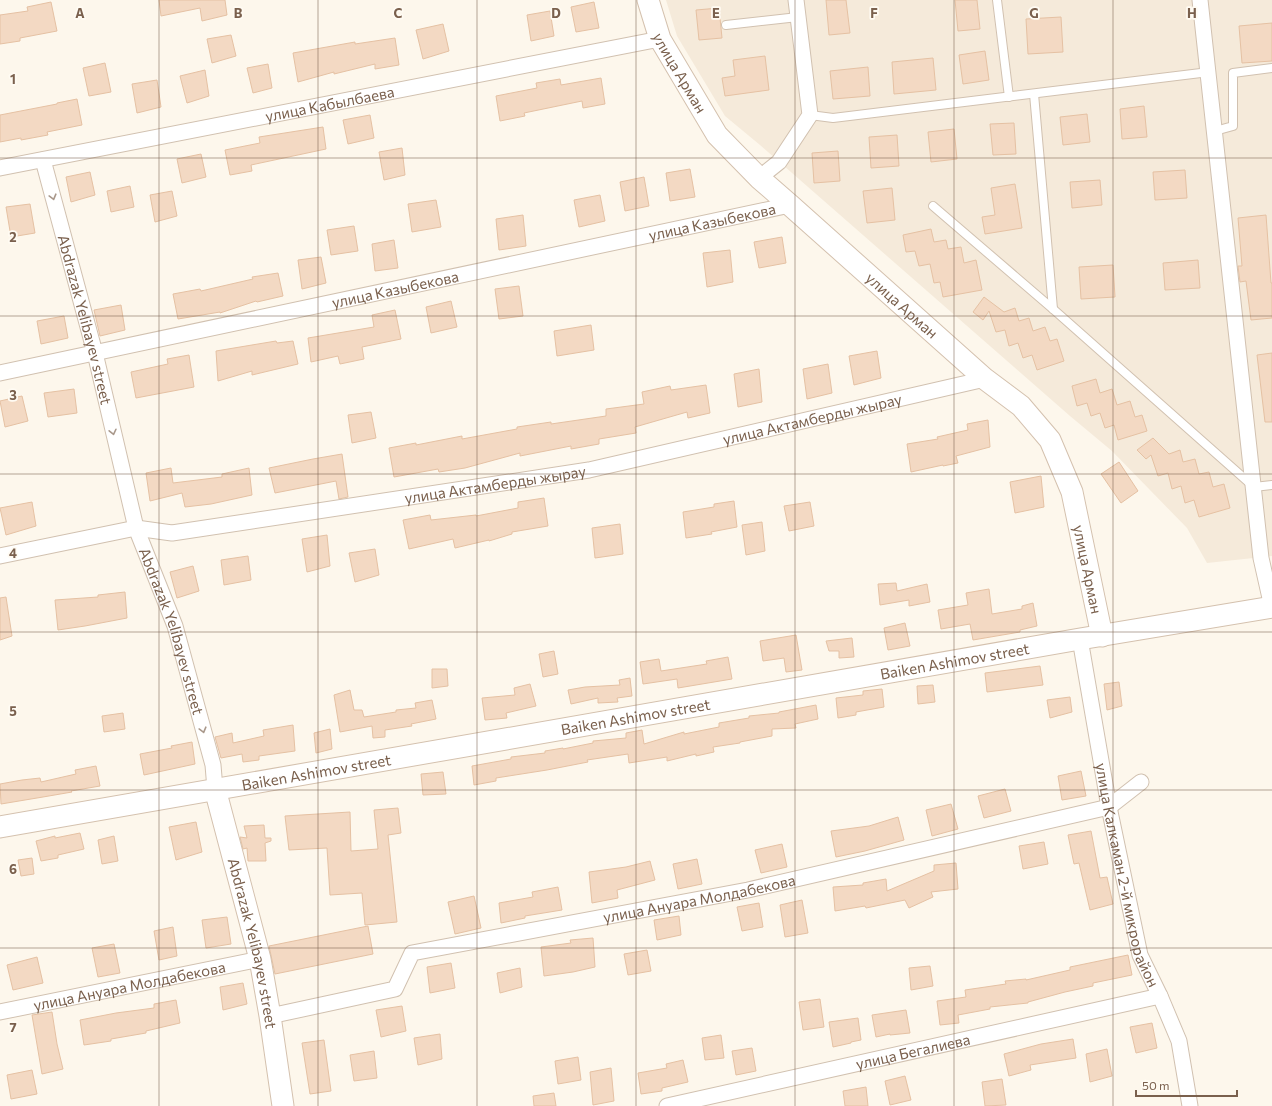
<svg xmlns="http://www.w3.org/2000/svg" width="1272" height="1106" font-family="Commissioner,sans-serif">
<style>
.residential{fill:#f5eada}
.building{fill:#f3d9c3;stroke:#e5c1a3}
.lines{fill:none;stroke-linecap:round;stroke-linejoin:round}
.lane-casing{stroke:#d1c1b0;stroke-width:10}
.street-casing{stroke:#d1c1b0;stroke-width:17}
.secondary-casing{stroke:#d4c1ae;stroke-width:23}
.lane{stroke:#fff;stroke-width:8}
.street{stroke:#fff;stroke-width:15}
.secondary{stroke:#fff;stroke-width:21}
.oneway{stroke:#a9988b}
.grid{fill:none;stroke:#7a604d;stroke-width:1;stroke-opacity:0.55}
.labels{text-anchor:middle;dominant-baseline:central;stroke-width:3.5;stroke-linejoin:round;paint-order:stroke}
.street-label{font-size:15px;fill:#7a604d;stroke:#fffbf3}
.grid-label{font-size:13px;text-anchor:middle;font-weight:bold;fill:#7a604d;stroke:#fffbf3;stroke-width:3.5;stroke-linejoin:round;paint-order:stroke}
</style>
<rect width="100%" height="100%" fill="#fdf7ec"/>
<!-- residential -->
<polygon class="residential" points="666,0 1272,0 1272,556 1207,563 1187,528 1112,451 1070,416 760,145 725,116 677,36"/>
<!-- building -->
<g class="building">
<polygon points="159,0 225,0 227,15 202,21 200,8 161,16"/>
<polygon points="826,0 846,0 850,33 829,35"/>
<polygon points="955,0 977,0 980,29 958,31"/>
<polygon points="51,2 57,31 20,38 20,41 0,44 0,15 28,11 27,7"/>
<polygon points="594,2 599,28 576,32 571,7"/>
<polygon points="719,8 722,38 699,40 696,10"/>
<polygon points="550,11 554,36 531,41 527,15"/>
<polygon points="1061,17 1063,52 1028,54 1026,19"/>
<polygon points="1272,23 1272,61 1242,63 1239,26"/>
<polygon points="443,24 449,51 423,59 416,30"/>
<polygon points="231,35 236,56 212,63 207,39"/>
<polygon points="395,38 399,65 375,69 375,64 334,74 334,72 298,82 293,53 355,42 355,44"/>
<polygon points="985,51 989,80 963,84 959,55"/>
<polygon points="765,56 769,90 725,96 722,78 735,76 733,60"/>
<polygon points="933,58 936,90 894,94 892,62"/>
<polygon points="105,63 111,92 89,96 83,68"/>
<polygon points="268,64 272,88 253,93 247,68"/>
<polygon points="868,67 870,96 833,99 830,71"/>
<polygon points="205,70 209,96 187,103 180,76"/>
<polygon points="601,78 605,104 583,108 582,101 524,113 525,116 500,121 496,96 537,88 536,83 560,79 561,85"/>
<polygon points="157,80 161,107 137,113 132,84"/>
<polygon points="77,99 82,125 47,132 48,135 21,140 21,138 0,142 0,115 57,104 57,103"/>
<polygon points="1144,106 1147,137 1122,139 1120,109"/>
<polygon points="1087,114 1090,142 1063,145 1060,117"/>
<polygon points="370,115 374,138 348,144 343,120"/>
<polygon points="1014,123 1016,154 993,155 990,124"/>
<polygon points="323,127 326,149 251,165 252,171 230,175 225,150 260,143 259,137"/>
<polygon points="954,129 957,159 931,162 928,132"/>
<polygon points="897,135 899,166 871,168 869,137"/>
<polygon points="402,148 405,175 384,180 379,152"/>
<polygon points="838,151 840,181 814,183 812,153"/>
<polygon points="201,154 206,177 182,183 177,159"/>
<polygon points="690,169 695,197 670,201 666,173"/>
<polygon points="1185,170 1187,198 1155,200 1153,172"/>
<polygon points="90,172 95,195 71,202 66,177"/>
<polygon points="644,177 649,206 625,211 620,182"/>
<polygon points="1100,180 1102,205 1072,208 1070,182"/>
<polygon points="1015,184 1022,228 985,234 982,217 995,215 991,188"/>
<polygon points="130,186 134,207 111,212 107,191"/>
<polygon points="892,188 895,220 867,223 863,191"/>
<polygon points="172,191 177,216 155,222 150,195"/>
<polygon points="600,195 605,221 579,227 574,200"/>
<polygon points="436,200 441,227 412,232 408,204"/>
<polygon points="30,204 35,233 11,237 6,207"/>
<polygon points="523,215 526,246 499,250 496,219"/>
<polygon points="1266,215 1271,283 1272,283 1272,318 1251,320 1246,281 1240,282 1238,266 1242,266 1238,218"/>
<polygon points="354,226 358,251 331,255 327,230"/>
<polygon points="931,229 934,242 946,240 948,249 961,247 964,263 976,260 982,290 943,297 940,282 934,283 930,264 919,266 915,251 906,252 903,235"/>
<polygon points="782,237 786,263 759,268 754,242"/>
<polygon points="394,240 398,268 375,271 372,244"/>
<polygon points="730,250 733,282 707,287 703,253"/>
<polygon points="321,257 326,283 302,289 298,260"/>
<polygon points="1198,260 1200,288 1165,290 1163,263"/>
<polygon points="1113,265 1115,297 1081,299 1079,267"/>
<polygon points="278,273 283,296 257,302 256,301 220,313 220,312 178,319 173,294 200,289 201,291 253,279 252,277"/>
<polygon points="519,286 523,316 499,319 495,289"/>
<polygon points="984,297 1004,312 1015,308 1019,321 1029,318 1033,331 1045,327 1050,341 1057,339 1064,361 1037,370 1032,355 1023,358 1018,343 1009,346 1005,330 996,332 989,311 983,320 973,312"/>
<polygon points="451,301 457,327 431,333 426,307"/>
<polygon points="121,305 125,330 100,336 94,310"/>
<polygon points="395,310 401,339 362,347 364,359 340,364 338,356 311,362 308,338 374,327 372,315"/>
<polygon points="64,316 68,338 41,344 37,321"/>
<polygon points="591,325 594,350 557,356 554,331"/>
<polygon points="276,341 277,343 293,341 298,364 252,375 252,371 218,381 216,351"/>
<polygon points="877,351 881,378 854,385 849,356"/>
<polygon points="1272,353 1272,422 1265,422 1257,355"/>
<polygon points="189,355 194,387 136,398 131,372 168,364 167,359"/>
<polygon points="828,364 832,393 807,399 803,369"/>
<polygon points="759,369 762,402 738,407 734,374"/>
<polygon points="1096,379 1100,393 1112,389 1117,405 1130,401 1135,417 1142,415 1147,431 1118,440 1114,425 1105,428 1100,413 1091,416 1087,403 1077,406 1072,386"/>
<polygon points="706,385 710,413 688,418 687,412 635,427 636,433 599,439 599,444 571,449 571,446 520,456 520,453 465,468 439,472 438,469 394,477 389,448 416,443 416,445 462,436 462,439 517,429 517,427 551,422 551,424 606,416 606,409 644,404 642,392 670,386 671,390"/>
<polygon points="74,389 77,413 48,417 44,393"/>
<polygon points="22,396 28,421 5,427 0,401"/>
<polygon points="371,412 376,438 352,443 348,415"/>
<polygon points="988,420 990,447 956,456 958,463 943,466 943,465 911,472 907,444 938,439 937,437 968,430 967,424"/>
<polygon points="1153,438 1169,454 1180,450 1183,462 1195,459 1199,474 1209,472 1213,487 1224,484 1230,508 1199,517 1194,500 1185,503 1181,486 1172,489 1168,473 1158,476 1151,455 1146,459 1137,450"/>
<polygon points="342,454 348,497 339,499 336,481 275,493 269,468 313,459"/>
<polygon points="1119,462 1138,491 1121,503 1101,474"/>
<polygon points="171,468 173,483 222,477 222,474 249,468 252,495 211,504 185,507 182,493 150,501 146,473"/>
<polygon points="1041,476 1044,507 1015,513 1010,482"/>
<polygon points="544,498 548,526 512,532 512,534 489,541 489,540 455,548 453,539 409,549 403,520 430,515 431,520 476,515 476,516 518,508 518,502"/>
<polygon points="734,501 737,527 711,532 712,534 686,538 683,512 714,507 714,504"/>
<polygon points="32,502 36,526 6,535 0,508"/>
<polygon points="810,502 814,526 789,531 784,506"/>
<polygon points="762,522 765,551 746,555 742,525"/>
<polygon points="620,524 623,554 595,558 592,528"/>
<polygon points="327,535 330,566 307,572 302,539"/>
<polygon points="375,549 379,575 355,582 349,553"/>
<polygon points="248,556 251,580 224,585 221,560"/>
<polygon points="193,566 199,591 177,598 170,572"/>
<polygon points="896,583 897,591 927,584 930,602 909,606 909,600 880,605 878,584"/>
<polygon points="989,589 992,614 1022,609 1022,606 1033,603 1037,626 1020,630 1020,632 973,640 970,624 941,629 938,610 968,605 966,593"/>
<polygon points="125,592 127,618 85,626 58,630 55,600 98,597 98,595"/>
<polygon points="6,597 12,636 0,640 0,598"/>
<polygon points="905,623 910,646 888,650 884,628"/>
<polygon points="796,635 802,670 786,672 784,658 763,661 760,641"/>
<polygon points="852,638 854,657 839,658 839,651 829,651 826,641"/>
<polygon points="554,651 558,674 543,677 539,654"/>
<polygon points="728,657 732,679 678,688 677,679 643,684 640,662 659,659 661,671 707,664 706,661"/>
<polygon points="1040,666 1043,685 987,692 985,673"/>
<polygon points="432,669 447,669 448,686 432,688"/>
<polygon points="630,678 632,696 617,698 618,702 598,703 598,698 571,704 568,690 585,687 620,685 619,680"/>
<polygon points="1119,682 1122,706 1107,710 1104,684"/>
<polygon points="530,684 536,706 506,713 507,718 485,720 482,698 515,695 514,688"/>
<polygon points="933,685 935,702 918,704 917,686"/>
<polygon points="882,689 884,707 856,712 856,715 838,718 836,698 863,695 863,691"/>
<polygon points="350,690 354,710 362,710 364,717 396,712 396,710 416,708 415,703 432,700 436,719 411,724 412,726 385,730 385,737 373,738 372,726 340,732 334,695"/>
<polygon points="1070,697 1072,712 1050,718 1047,700"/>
<polygon points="816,705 818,719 795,724 796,728 772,729 772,736 740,742 740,743 713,747 714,752 696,756 696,754 667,761 667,757 629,763 628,754 587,760 588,762 547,770 496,778 496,781 474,785 472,766 511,759 511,757 545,753 545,751 563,748 563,749 593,743 593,741 626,738 626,733 642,730 644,744 684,732 684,734 719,727 719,723 749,718 749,716 779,713 779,712"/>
<polygon points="123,713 125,729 104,732 102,716"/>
<polygon points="293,725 295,751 259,756 259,760 243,762 242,754 221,758 215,737 232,733 233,743 264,736 263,730"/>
<polygon points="330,729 332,749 316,753 314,733"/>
<polygon points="192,742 195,764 144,775 140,754 172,748 171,746"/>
<polygon points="96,766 100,786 71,791 72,792 43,797 1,804 0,784 22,780 40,778 41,782 76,774 75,770"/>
<polygon points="1081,771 1086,796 1062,800 1058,776"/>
<polygon points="443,772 446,794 423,795 421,774"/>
<polygon points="1005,789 1011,811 984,818 978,796"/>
<polygon points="951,804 958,829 932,836 926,810"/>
<polygon points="398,808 401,833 388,835 397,922 365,925 362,893 330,895 327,848 289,850 285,816 350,812 351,851 378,849 374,810"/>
<polygon points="898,817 904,840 865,851 836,857 831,831 869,826"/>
<polygon points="196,822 202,852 176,860 169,827"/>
<polygon points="264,825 265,838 271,838 271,841 265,843 266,861 248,861 247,848 243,849 240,837 247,838 244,826"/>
<polygon points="1091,831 1100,878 1107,877 1113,904 1090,910 1079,863 1074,864 1068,835"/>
<polygon points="80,833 84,849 58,855 58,858 41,861 36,841 55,836 55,838"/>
<polygon points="114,836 118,861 102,864 98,840"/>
<polygon points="1044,842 1048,864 1023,869 1019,846"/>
<polygon points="782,844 787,867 761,873 755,850"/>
<polygon points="32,858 34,874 21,876 18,860"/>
<polygon points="697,859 702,884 678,889 673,864"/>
<polygon points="650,861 655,880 617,890 618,898 592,903 589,872 626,867"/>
<polygon points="956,863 958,889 931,892 933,897 909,908 905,900 866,908 865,906 835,911 833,887 863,885 863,883 886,879 887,891 934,871 934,865"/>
<polygon points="558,887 562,910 525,916 525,918 501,923 499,903 533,897 532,892"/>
<polygon points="474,896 481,928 455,934 448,902"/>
<polygon points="802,900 808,933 785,937 780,905"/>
<polygon points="759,903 763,927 742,931 737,907"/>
<polygon points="679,916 681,935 657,940 654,920"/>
<polygon points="227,917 231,944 206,948 202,920"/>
<polygon points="368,926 373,954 275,974 269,946"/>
<polygon points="173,927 177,956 159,960 154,931"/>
<polygon points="593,938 595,967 573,972 544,976 541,947 571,943 570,940"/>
<polygon points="114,944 120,973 98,977 92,948"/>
<polygon points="647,950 651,971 628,975 624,954"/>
<polygon points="1128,955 1132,975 1093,983 1093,986 1065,992 1028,1002 1028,1003 990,1007 990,1009 958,1015 959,1023 940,1025 937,1001 966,997 965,990 1006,984 1005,981 1026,979 1026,980 1070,970 1070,967"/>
<polygon points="37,957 43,983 13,990 7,965"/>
<polygon points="451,963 455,988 430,993 427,967"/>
<polygon points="930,966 933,986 911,990 909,968"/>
<polygon points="520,968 522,987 500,993 497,973"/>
<polygon points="243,983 247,1004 223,1010 220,987"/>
<polygon points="820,999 824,1027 803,1030 799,1002"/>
<polygon points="176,1000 180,1023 146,1031 146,1033 111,1039 111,1041 84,1045 80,1020 116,1013 154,1008 154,1004"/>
<polygon points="402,1006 406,1031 381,1037 376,1010"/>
<polygon points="906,1010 910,1033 890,1035 890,1034 876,1037 872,1015"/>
<polygon points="52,1012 57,1044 63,1069 42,1074 32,1015"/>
<polygon points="858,1018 861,1040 851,1042 851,1043 833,1047 829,1022"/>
<polygon points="1152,1023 1157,1048 1136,1053 1130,1027"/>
<polygon points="440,1034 442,1059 418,1065 414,1038"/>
<polygon points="721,1035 724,1058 705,1060 702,1038"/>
<polygon points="1073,1039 1076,1058 1030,1065 1031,1070 1009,1076 1004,1054 1041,1044"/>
<polygon points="324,1040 331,1091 310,1094 302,1043"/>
<polygon points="752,1048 756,1071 736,1075 732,1051"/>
<polygon points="1107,1049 1112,1076 1090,1082 1086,1054"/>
<polygon points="374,1051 377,1078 354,1081 350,1055"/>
<polygon points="578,1057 581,1080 558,1084 555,1061"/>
<polygon points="683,1060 688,1082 662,1088 662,1091 641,1094 638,1073 667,1068 666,1064"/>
<polygon points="611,1068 614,1101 593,1105 590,1072"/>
<polygon points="32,1070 37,1094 11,1099 7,1075"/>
<polygon points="905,1076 911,1100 890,1105 885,1081"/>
<polygon points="1002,1079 1006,1105 985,1106 982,1082"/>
<polygon points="866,1087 868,1106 845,1106 843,1091"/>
<polygon points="554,1093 556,1106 534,1106 533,1096"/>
</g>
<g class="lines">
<defs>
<g id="lane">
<polyline points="997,0 1009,97"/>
<polyline points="726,25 798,17"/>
<polyline points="1034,94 1053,309"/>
<polyline points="810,115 833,118 1209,72"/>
<polyline points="1215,131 1233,126 1233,73 1272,68"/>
<polyline points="933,206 1053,309 1254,487 1272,485"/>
</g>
<g id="street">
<polyline points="1200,0 1261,558 1272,607"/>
<path id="s1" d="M43 160 95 353 136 528 175 626 213 765 215 789"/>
<path id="s2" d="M0 168 660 39"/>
<polyline points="759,178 779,162 810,115 796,0"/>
<path id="s3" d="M0 373 790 205"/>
<path id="s4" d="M0 556 136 528 172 533 589 470 985 379"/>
<path id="s5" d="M1080 639 1109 807 1140 955 1160 996 1179 1041 1190 1106"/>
<path id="s6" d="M0 1012 260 959"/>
<path id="s7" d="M270 1016 395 989 412 953 748 890 1109 807 1141 782"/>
<path id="s8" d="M667 1106 1160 996"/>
</g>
<g id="secondary">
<path id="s9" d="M648 0 660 39 717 135 759 178 790 205 985 379 1021 406 1050 440 1072 492 1102 636"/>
<path id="s10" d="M215 789 260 959 270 1016 283 1106"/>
<path id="s11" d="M0 827 1080 639 1272 607"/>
</g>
</defs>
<!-- lane casing -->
<use href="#lane" class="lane-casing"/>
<!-- street casing -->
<use href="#street" class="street-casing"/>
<!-- secondary casing -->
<use href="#secondary" class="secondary-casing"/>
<!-- lane -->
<use href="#lane" class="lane"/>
<!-- street -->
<use href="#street" class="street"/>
<!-- secondary -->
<use href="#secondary" class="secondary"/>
</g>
<!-- one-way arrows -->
<defs><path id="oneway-chevron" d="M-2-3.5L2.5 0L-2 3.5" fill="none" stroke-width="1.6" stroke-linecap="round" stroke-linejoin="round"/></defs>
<g class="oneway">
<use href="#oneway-chevron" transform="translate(53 197) rotate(75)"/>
<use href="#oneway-chevron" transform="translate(113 432) rotate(77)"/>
<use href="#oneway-chevron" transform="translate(203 730) rotate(75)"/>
</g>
<!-- grid -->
<path class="grid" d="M159 0V1106M318 0V1106M477 0V1106M636 0V1106M795 0V1106M954 0V1106M1113 0V1106M0 158H1272M0 316H1272M0 474H1272M0 632H1272M0 790H1272M0 948H1272"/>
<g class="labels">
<!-- street labels -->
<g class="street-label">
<text stroke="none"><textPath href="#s9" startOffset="80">улица Арман</textPath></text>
<text stroke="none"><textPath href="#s2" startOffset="336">улица Кабылбаева</textPath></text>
<text stroke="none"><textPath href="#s3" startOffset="728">улица Казыбекова</textPath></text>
<text stroke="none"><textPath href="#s3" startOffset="404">улица Казыбекова</textPath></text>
<text stroke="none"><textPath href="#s9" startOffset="404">улица Арман</textPath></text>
<text stroke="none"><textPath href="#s1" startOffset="165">Abdrazak Yelibayev street</textPath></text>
<text stroke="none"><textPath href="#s4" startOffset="826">улица Актамберды жырау</textPath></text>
<text stroke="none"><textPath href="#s4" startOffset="502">улица Актамберды жырау</textPath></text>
<text stroke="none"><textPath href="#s9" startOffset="740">улица Арман</textPath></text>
<text stroke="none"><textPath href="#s1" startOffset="489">Abdrazak Yelibayev street</textPath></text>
<text stroke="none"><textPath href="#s11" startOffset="969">Baiken Ashimov street</textPath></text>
<text stroke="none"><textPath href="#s11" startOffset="645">Baiken Ashimov street</textPath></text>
<text stroke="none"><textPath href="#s11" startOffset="321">Baiken Ashimov street</textPath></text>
<text stroke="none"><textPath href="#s5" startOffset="241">улица Калкаман 2-й микрорайон</textPath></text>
<text stroke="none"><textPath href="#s7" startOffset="460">улица Ануара Молдабекова</textPath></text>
<text stroke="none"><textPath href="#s10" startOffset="159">Abdrazak Yelibayev street</textPath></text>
<text stroke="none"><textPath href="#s6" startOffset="132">улица Ануара Молдабекова</textPath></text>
<text stroke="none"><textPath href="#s8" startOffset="252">улица Бегалиева</textPath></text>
</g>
</g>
<g class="grid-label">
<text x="80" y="18">A</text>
<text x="238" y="18">B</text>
<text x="398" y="18">C</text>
<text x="556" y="18">D</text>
<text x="716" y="18">E</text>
<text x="874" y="18">F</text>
<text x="1034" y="18">G</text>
<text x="1192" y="18">H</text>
<text x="13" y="84">1</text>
<text x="13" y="242">2</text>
<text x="13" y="400">3</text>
<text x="13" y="558">4</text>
<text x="13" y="716">5</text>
<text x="13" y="874">6</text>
<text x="13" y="1032">7</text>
</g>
<!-- scale -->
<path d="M1136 1090v6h101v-6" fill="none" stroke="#7a604d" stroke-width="2"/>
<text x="1142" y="1090" font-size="12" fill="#7a604d" stroke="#fffbf3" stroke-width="3" paint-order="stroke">50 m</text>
</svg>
